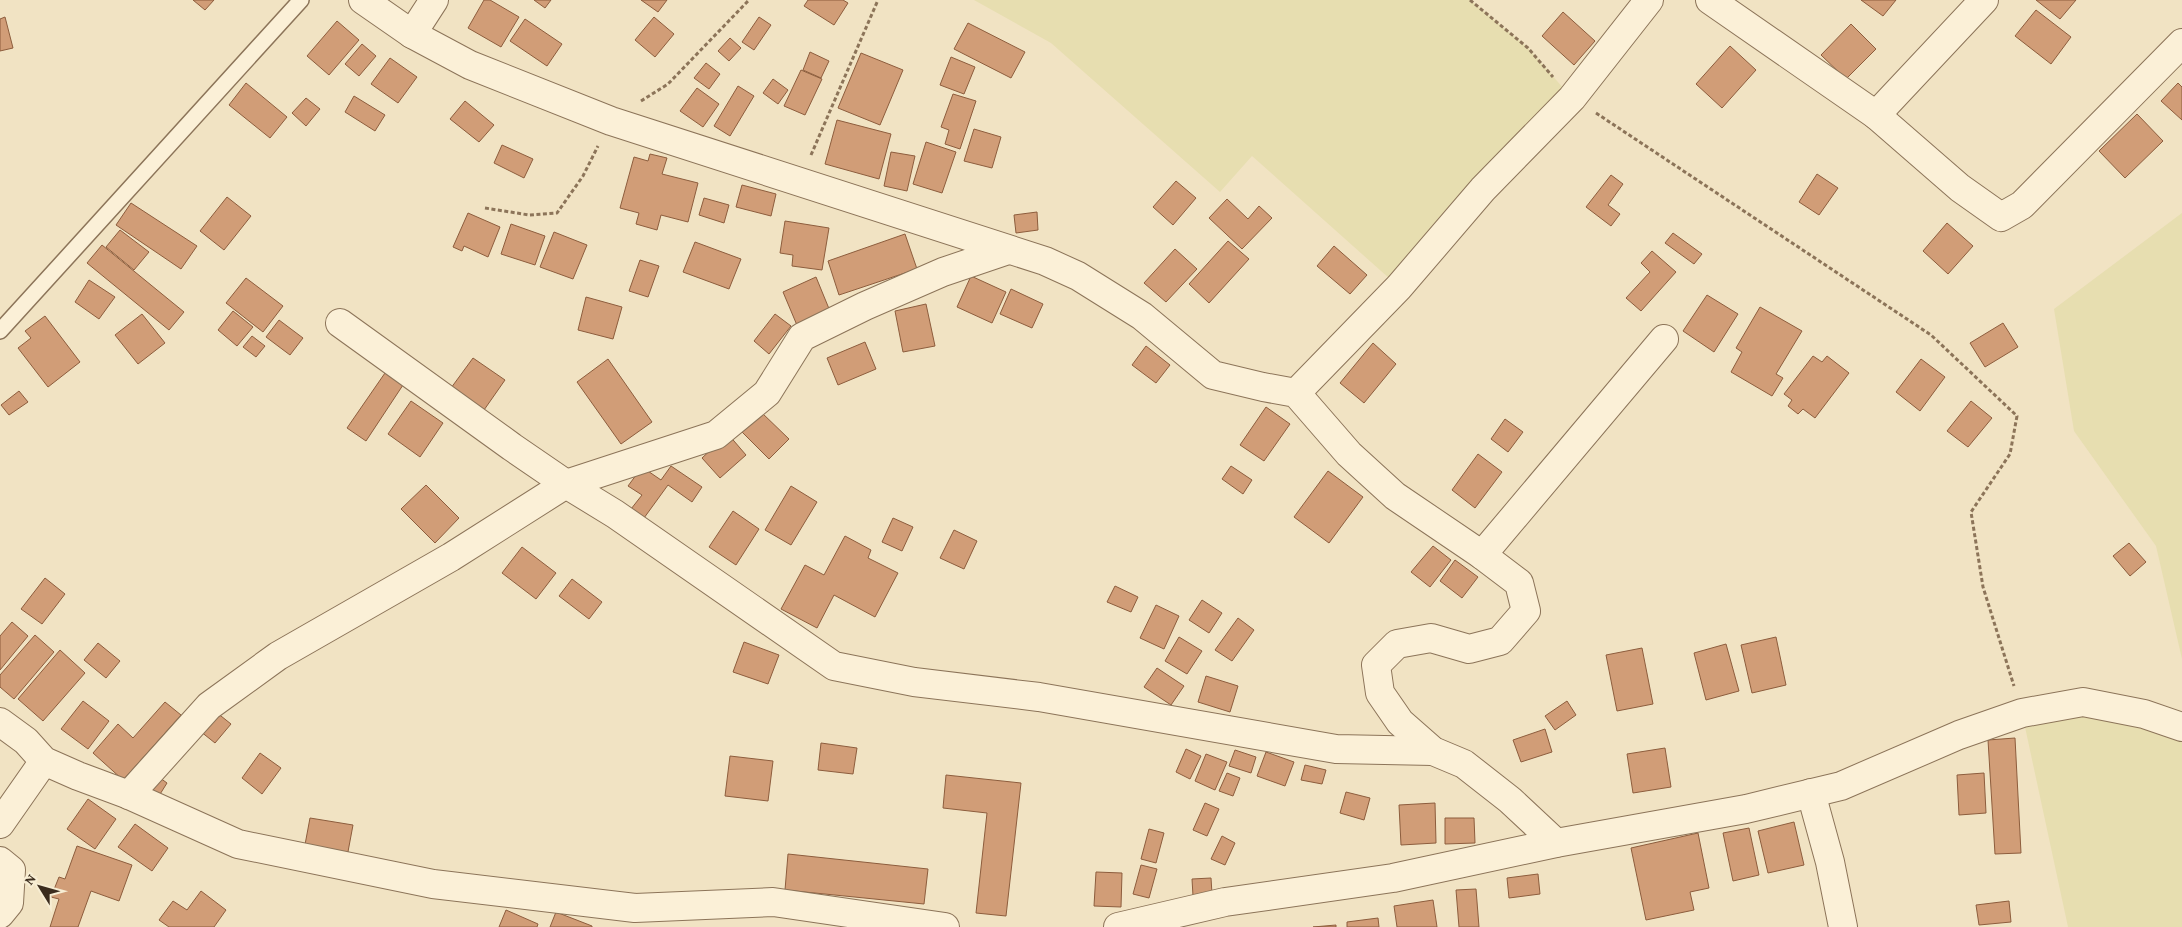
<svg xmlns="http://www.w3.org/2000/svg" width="2182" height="927" font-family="'Crimson Pro',serif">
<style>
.farmland{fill:#e7deb0}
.building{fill:#d19d77;stroke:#8d5d3d}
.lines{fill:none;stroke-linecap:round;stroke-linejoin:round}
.service-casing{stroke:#8c7459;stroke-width:18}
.minor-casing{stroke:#8c7459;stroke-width:30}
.path{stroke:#8c7459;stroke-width:3;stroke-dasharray:4 2.5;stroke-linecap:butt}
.service{stroke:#fbf0d7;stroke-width:15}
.minor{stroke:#fbf0d7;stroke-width:28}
</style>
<rect width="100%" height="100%" fill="#f1e3c3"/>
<!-- farmland -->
<g class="farmland">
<polygon points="974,0 1470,0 1528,48 1572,98 1399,287 1252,156 1220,192 1051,43"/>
<polygon points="2182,213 2182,659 2156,546 2074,431 2054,309"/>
<polygon points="2083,702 2182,727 2182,927 2068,927 2022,713"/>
</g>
<!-- building -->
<g class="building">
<polygon points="193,0 214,0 205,10"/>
<polygon points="484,0 490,0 519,17 501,47 468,28"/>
<polygon points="534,0 551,0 545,8"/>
<polygon points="641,0 667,0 658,12"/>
<polygon points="808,0 843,0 848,3 834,25 804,6"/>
<polygon points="1861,0 1896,0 1883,16"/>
<polygon points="2036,0 2076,0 2060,19"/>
<polygon points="2036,10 2071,37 2051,64 2015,36"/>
<polygon points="1563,12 1595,41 1574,65 1542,36"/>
<polygon points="5,17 13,48 0,51 0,19"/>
<polygon points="654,17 674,34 655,57 635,40"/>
<polygon points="759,17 771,25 754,50 742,42"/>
<polygon points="525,19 562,44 547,66 510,41"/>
<polygon points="337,21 359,40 329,75 307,56"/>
<polygon points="968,23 1025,52 1011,78 954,49"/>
<polygon points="1851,24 1876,49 1846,79 1821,55"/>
<polygon points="730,38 741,48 729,61 718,51"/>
<polygon points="362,44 376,56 359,76 345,64"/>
<polygon points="1730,46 1756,70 1722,108 1696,84"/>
<polygon points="810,52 829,61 821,78 803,70"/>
<polygon points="861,53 903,70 880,125 838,108"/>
<polygon points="951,57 975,67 964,94 940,85"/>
<polygon points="390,58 417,77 398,103 371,84"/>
<polygon points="706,63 720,74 709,89 694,78"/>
<polygon points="801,70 822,79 805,115 784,106"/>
<polygon points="773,79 788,90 778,104 763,93"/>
<polygon points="246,83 287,117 270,138 229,105"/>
<polygon points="2178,83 2182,87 2182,120 2161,101"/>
<polygon points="738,86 754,96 730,136 714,126"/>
<polygon points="697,88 719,104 703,127 680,111"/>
<polygon points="953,94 976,101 960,149 945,144 949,130 941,127"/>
<polygon points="354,96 385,115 375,131 345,112"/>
<polygon points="306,98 320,109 306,126 292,113"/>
<polygon points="465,101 494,125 479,142 450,119"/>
<polygon points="2137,114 2163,141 2125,178 2099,151"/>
<polygon points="837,120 891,134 879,179 825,164"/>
<polygon points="974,129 1001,137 992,168 964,161"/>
<polygon points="926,142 956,152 942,193 913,184"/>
<polygon points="502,145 533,159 524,178 494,163"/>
<polygon points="891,152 915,156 907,191 884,186"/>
<polygon points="650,154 667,158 662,174 698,183 688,222 661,215 657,230 636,224 639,213 620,208 634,157 648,161"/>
<polygon points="1817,174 1838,188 1819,215 1799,202"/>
<polygon points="1611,175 1623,184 1608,205 1620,214 1611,226 1586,207"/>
<polygon points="1176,181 1196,198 1173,225 1153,207"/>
<polygon points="742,185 776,194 771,216 736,207"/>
<polygon points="227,197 251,216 224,250 200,231"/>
<polygon points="704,198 729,205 724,223 699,215"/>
<polygon points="1227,199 1248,219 1259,206 1272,218 1242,249 1209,218"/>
<polygon points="131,203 197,246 181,269 116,225"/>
<polygon points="1037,212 1038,230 1016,233 1014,215"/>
<polygon points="468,213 500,227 488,257 464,246 462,251 453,247"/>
<polygon points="785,221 829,228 822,270 792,266 793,255 780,253"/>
<polygon points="1947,223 1973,246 1948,274 1923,251"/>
<polygon points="511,224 545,236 535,265 501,254"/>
<polygon points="120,230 149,252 134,270 106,247"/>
<polygon points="554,232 587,245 573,279 540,267"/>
<polygon points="1673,233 1702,254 1694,264 1665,243"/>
<polygon points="905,234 917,269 839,295 828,261"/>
<polygon points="1228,241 1249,259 1209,303 1189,284"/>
<polygon points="695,242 741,259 729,289 683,272"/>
<polygon points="102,245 184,312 169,330 87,263"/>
<polygon points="1334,246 1367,275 1350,294 1317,266"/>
<polygon points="1175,249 1197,269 1166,302 1144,283"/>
<polygon points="1652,251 1676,272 1641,311 1626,298 1650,272 1641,263"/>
<polygon points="640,260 659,266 648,297 629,291"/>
<polygon points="971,276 1006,292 992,323 957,307"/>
<polygon points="816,277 832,316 799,330 783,292"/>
<polygon points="246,278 283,306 263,332 226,303"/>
<polygon points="89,280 115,297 99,319 75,302"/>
<polygon points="1011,289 1043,304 1032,328 1000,314"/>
<polygon points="1707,295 1738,314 1714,352 1683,331"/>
<polygon points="586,297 622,307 613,339 578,330"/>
<polygon points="926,304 935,346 903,352 895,311"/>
<polygon points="1760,307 1802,331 1776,374 1783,378 1772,396 1731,372 1742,352 1736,348"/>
<polygon points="233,311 253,327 237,346 218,330"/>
<polygon points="142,314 165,343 138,364 115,335"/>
<polygon points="775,314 791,326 769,354 754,341"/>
<polygon points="45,316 80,362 48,387 18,348 31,338 25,331"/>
<polygon points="279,320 303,338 290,355 266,337"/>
<polygon points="2003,323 2018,347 1985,367 1970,343"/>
<polygon points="252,336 265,346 256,357 243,347"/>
<polygon points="865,342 876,369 838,385 827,358"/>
<polygon points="1373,343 1396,364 1364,403 1340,383"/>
<polygon points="1146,346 1170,365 1156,383 1132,365"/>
<polygon points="1813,356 1822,362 1827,356 1849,373 1815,418 1803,409 1798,414 1788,406 1792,400 1784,394"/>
<polygon points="473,358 505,380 484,410 451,388"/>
<polygon points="608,359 652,422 621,444 577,382"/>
<polygon points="1921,359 1945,377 1920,411 1896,392"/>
<polygon points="385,373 403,385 366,441 347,428"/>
<polygon points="19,391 28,402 9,415 1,405"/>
<polygon points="411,401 443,423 420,457 388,434"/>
<polygon points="1971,401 1992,418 1968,447 1947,431"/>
<polygon points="1266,407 1290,424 1264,461 1240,445"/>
<polygon points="761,412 789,439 769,459 742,432"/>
<polygon points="1505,419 1523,432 1508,452 1491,439"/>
<polygon points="728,434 746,455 720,478 702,458"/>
<polygon points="1478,454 1502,472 1475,508 1452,490"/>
<polygon points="671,466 702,487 692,502 668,485 644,518 631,509 642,495 628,486 642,467 661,480"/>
<polygon points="1231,466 1252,480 1243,494 1222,479"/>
<polygon points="1328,471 1363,497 1329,543 1294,517"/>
<polygon points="426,485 459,518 435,543 401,509"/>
<polygon points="791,486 817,502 791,545 765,530"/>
<polygon points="733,511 759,529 736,565 709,547"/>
<polygon points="893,518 913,527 902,551 882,542"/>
<polygon points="954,530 977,541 964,569 940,558"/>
<polygon points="845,536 871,550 868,558 898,573 875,617 834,595 817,628 781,609 805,565 824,575"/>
<polygon points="2129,543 2146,562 2130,576 2113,556"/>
<polygon points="1433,546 1451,560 1430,587 1411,572"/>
<polygon points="522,547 556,573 536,599 502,573"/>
<polygon points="1455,560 1478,577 1462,598 1440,581"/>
<polygon points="45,578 65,594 42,624 21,609"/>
<polygon points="572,579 602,602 589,619 559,596"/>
<polygon points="1115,586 1138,597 1131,612 1107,602"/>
<polygon points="1202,600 1222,613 1209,633 1189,620"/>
<polygon points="1156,605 1179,616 1164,649 1140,638"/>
<polygon points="1238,618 1254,630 1232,661 1215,650"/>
<polygon points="12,622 28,636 0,670 0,636"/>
<polygon points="35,635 54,652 14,699 0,687 0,675"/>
<polygon points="1179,637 1202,651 1187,674 1165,661"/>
<polygon points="1776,637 1786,685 1752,693 1741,645"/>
<polygon points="744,642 779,655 768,684 733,672"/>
<polygon points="98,643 120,661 106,678 84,660"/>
<polygon points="1726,644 1739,691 1706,700 1694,653"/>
<polygon points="1642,648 1653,704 1617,711 1606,655"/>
<polygon points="60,650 85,673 43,721 18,699"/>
<polygon points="1157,668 1184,686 1171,705 1144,687"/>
<polygon points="1206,676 1238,686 1230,712 1198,702"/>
<polygon points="83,701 109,721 88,749 61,729"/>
<polygon points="1567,701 1576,715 1555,730 1545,716"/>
<polygon points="165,702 181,715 123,780 93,753 118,724 133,738"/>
<polygon points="216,712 231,724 215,743 200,731"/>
<polygon points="1545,729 1552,752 1521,762 1513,740"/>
<polygon points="2015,738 2021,853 1995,854 1988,740"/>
<polygon points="821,743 857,748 853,774 818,770"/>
<polygon points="1665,748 1671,787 1633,793 1627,754"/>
<polygon points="1186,749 1201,756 1190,779 1176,772"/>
<polygon points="1235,750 1256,757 1251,773 1229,766"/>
<polygon points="1266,752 1294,762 1285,786 1257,776"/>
<polygon points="260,753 281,768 262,794 242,778"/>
<polygon points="1206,754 1227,762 1215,790 1195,781"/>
<polygon points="730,756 773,761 768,801 725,796"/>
<polygon points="1305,765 1326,770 1322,784 1301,780"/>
<polygon points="1227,773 1240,778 1233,796 1219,791"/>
<polygon points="1984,773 1986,813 1959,815 1957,775"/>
<polygon points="156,775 167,783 157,799 145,792"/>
<polygon points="946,775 1021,783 1006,916 976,913 987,813 943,808"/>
<polygon points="1346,792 1370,798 1364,820 1340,813"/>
<polygon points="88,799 116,819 95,849 67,829"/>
<polygon points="1205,803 1219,809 1207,836 1193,830"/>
<polygon points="1435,803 1436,843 1401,845 1399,805"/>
<polygon points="310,818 353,825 347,857 304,850"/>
<polygon points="1445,818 1474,818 1475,843 1445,844"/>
<polygon points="1794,822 1804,865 1768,873 1758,831"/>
<polygon points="135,824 168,848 152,871 118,847"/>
<polygon points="1749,828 1759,875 1733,881 1723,833"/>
<polygon points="1149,829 1164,833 1156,863 1141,859"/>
<polygon points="1698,833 1709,888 1690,892 1694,910 1646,920 1631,848"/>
<polygon points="1222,836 1235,843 1225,865 1211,859"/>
<polygon points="77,846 132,865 119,901 91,891 78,927 50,927 59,899 51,897 59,877 65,879"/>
<polygon points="788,854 928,869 924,904 785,890"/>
<polygon points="1141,865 1157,869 1149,898 1133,894"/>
<polygon points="1096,872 1122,873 1121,907 1094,906"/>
<polygon points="1538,874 1540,894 1509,898 1507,878"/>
<polygon points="1211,878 1212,894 1193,896 1192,879"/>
<polygon points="1476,889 1479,927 1459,927 1456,890"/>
<polygon points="201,891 226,910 214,927 169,927 159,920 173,901 187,910"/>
<polygon points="1433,900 1437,927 1397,927 1394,906"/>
<polygon points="2009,901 2011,922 1979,925 1976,905"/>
<polygon points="506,910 538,924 537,927 499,927"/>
<polygon points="556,912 592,926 592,927 550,927"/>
<polygon points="1378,918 1379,927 1347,927 1347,922"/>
<polygon points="1336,925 1336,927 1313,927"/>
</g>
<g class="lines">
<defs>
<polyline id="service" points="0,331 301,0"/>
<g id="minor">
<polyline points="363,0 412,34 470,65 611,121 1045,261 1078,276 1142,316 1213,375 1263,387 1296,393 1349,454 1395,496 1482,555 1519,583 1526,611 1500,641 1469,649 1431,638 1397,644 1376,665 1380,693 1400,722 1433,751 1464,764 1510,800 1556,843"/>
<polyline points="1710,0 1876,115 1960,188 2001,217 2022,205 2182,43"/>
<polyline points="412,34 434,0"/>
<polyline points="1876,115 1984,0"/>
<polyline points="340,323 512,447 566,484 615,514 834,666 914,682 1039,697 1336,749 1433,751"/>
<polyline points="1296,393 1399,287 1483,189 1572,98 1649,0"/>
<polyline points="1482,555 1664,339"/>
<polyline points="0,722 26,741 44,761 78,776 129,795 238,844 433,884 635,908 773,902 945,927"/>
<polyline points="1811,793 1830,862 1843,927"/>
<polyline points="129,795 209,706 278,656 451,557 566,484 716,435 767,393 802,337 865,306 943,272 1008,250"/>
<polyline points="0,824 44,761"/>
<polyline points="0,861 11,870 9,903 0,914"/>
<polyline points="1118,927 1225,902 1393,878 1556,843 1746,809 1841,786 1959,735 2022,713 2083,702 2144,714 2182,727"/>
</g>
</defs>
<!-- service casing -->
<use href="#service" class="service-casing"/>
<!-- minor casing -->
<use href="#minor" class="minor-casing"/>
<!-- path -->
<g class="path">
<polyline points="1470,0 1528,48 1553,77"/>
<polyline points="641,101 668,84 749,0"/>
<polyline points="1596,113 1931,335 2017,416 2010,454 1971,512 1983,587 2014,686"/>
<polyline points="811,155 878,0"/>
<polyline points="485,208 529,215 557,213 583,176 598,146"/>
</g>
<!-- service -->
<use href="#service" class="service"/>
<!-- minor -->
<use href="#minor" class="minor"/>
</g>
<!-- north arrow -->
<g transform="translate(40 887) rotate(307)" stroke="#f7edd3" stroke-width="4" paint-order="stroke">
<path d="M0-4L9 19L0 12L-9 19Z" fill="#3b2c1d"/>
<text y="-8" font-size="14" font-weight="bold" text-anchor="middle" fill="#3b2c1d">N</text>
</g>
</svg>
